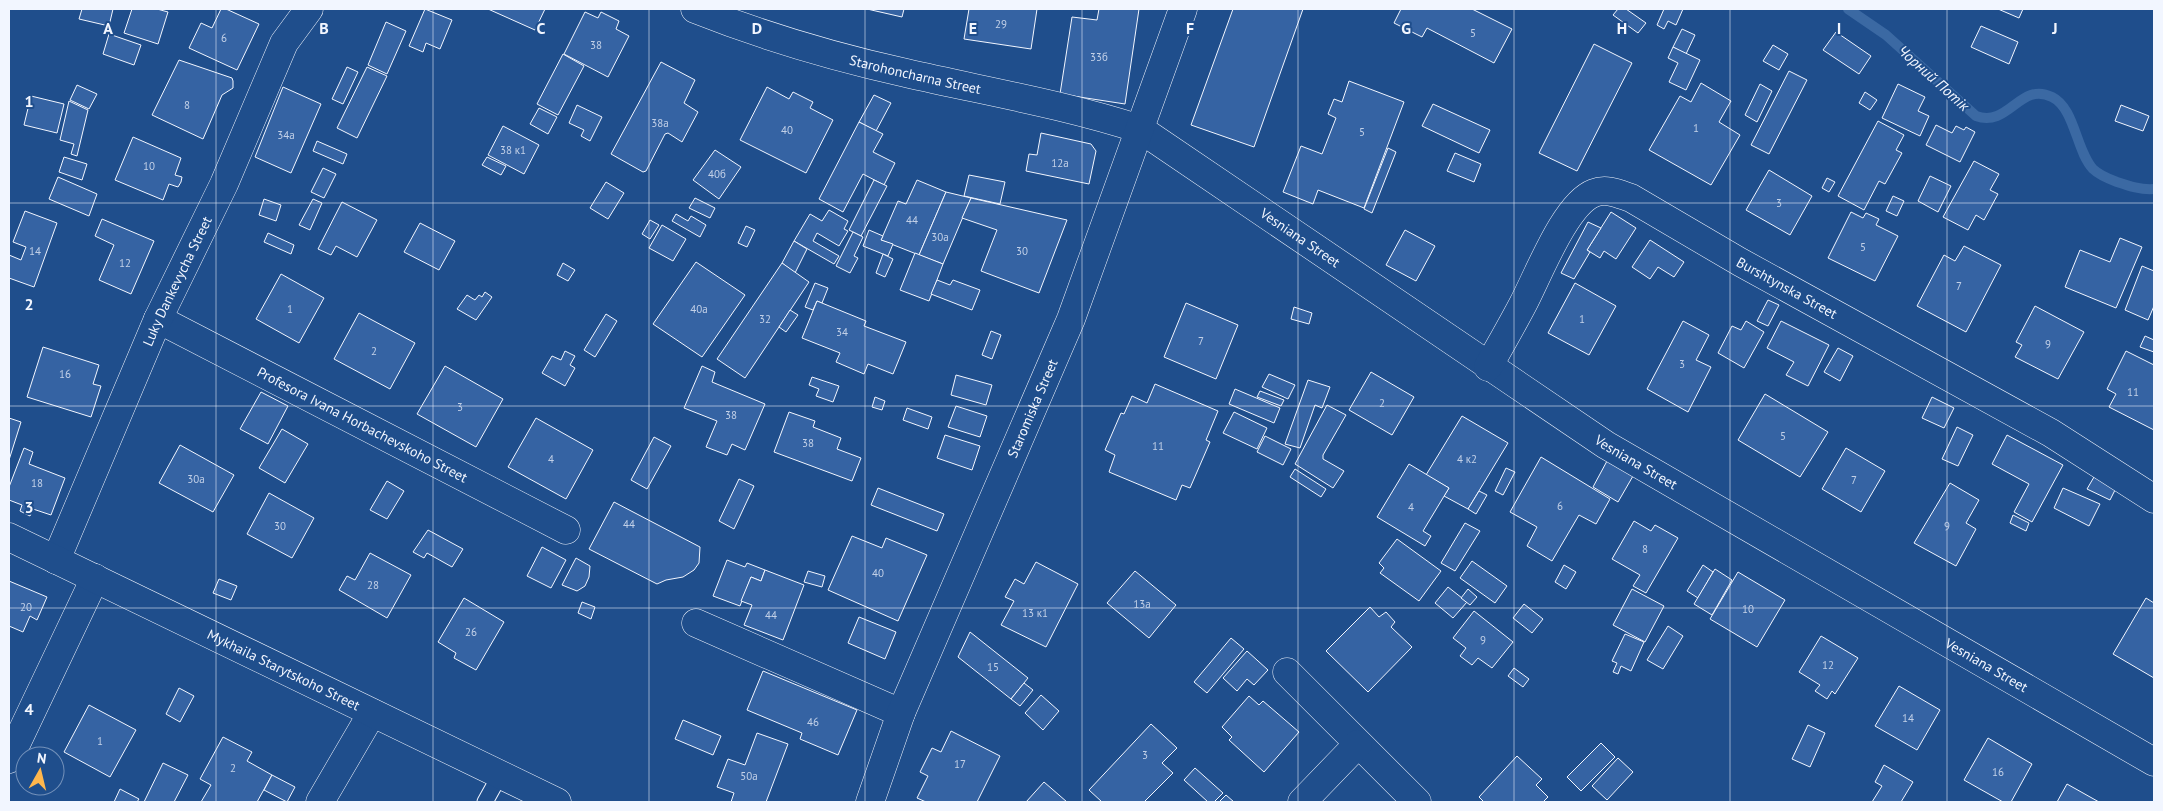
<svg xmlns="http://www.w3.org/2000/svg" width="2163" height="811" font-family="'PT Sans',sans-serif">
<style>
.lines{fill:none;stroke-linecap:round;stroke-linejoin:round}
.stream{stroke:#3b69a3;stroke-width:10}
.building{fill:#3563a3;stroke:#f2f6ff}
.service-casing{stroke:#f2f6ff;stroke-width:17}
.minor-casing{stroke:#f2f6ff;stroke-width:29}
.tertiary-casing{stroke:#f2f6ff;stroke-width:29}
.service{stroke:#1f4e8c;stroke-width:15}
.minor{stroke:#1f4e8c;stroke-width:28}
.tertiary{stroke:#1f4e8c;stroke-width:28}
.grid{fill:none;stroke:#f2f6ff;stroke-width:1;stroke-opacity:0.55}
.labels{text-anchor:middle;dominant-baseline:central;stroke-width:4;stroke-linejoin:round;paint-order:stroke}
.number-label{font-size:11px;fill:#c3d1e8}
.street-label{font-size:14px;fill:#f2f6ff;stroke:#1f4e8c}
.water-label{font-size:15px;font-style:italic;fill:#f2f6ff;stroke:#1f4e8c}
.grid-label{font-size:16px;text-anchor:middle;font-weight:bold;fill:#f2f6ff;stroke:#1f4e8c;stroke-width:4;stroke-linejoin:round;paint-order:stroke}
</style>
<rect width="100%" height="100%" fill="#1f4e8c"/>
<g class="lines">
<!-- stream -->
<path class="stream" d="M1848 9 1886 35 1976 116C2009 128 2020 81 2052 97 2075 108 2076 151 2093 169 2099 175 2109 179 2117 182 2129 186 2141 190 2154 189"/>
</g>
<!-- building -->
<g class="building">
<polygon points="82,9 113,9 109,26 79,19"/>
<polygon points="132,9 157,9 168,12 158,44 124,33"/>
<polygon points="221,9 226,9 259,24 237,70 189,48 201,23 212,28"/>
<polygon points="425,9 452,20 440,49 426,43 423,52 409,46"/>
<polygon points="488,9 545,9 535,30"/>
<polygon points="867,9 904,9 902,17"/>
<polygon points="969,9 1037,9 1031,49 964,39"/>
<polygon points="1099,9 1139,9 1125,104 1060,94 1072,17 1097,20"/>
<polygon points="1233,9 1303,9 1254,147 1191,125"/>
<polygon points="1401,9 1472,9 1512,29 1494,63 1427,28 1422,37 1394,23"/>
<polygon points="1618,9 1626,9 1646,23 1638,33 1613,15"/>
<polygon points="1664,9 1683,9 1676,25 1668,21 1664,29 1657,25"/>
<polygon points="1998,9 2023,9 2019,18"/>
<polygon points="585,12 598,18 601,12 619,21 616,29 629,36 608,77 564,54"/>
<polygon points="386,22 406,31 387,74 368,65"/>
<polygon points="1981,26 2018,42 2009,64 1971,47"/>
<polygon points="1682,29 1695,35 1686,54 1673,47"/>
<polygon points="1836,32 1871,56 1859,74 1823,50"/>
<polygon points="109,34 141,45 134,65 103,54"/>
<polygon points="1594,44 1632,63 1577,171 1539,153"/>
<polygon points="1773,45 1788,54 1779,70 1763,61"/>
<polygon points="1673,47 1700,60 1686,90 1669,82 1678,63 1668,58"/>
<polygon points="563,54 584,66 558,115 537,104"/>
<polygon points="179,60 232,78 233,81 233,88 222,95 203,139 152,115"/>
<polygon points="661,62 695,80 684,103 698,112 682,142 668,133 665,134 646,171 643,172 611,154"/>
<polygon points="347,67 358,72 343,104 332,99"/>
<polygon points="367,67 387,76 357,138 337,128"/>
<polygon points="1789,71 1807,80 1769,154 1751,145"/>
<polygon points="1349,81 1404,102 1364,208 1318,190 1313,204 1283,192 1301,146 1322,154 1336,118 1328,114 1334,99 1342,102"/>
<polygon points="1701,83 1731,101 1719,122 1740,135 1711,185 1649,150 1680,96 1691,102"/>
<polygon points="1760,84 1772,91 1757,122 1745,115"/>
<polygon points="1898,84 1925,97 1918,111 1929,116 1920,136 1882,118"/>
<polygon points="77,85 97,94 89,109 70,100"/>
<polygon points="283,87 321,104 291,173 255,157"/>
<polygon points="767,87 789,99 793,92 813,102 810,108 833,120 806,173 740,140"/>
<polygon points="1865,92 1877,100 1870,110 1859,103"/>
<polygon points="874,95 891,103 876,131 859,122"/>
<polygon points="31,96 64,104 57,133 24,125"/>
<polygon points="69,101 88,110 77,156 71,154 74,144 60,140"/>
<polygon points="1433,104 1490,130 1479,153 1422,126"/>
<polygon points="577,105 602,117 590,141 581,136 584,130 569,123"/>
<polygon points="2121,105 2149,116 2143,131 2115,121"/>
<polygon points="539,108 557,117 548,134 530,124"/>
<polygon points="1878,121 1904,135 1896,150 1902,153 1885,184 1879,181 1864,210 1838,196"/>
<polygon points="859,122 883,134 873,152 895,163 884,185 863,174 843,212 819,199"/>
<polygon points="1936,125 1952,133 1956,126 1964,130 1966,127 1975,132 1960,162 1926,145"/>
<polygon points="503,126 539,145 524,174 488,155"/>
<polygon points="1041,133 1091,144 1096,151 1089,184 1026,171 1029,154 1037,155"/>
<polygon points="133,137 181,158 175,175 182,177 181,182 178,187 169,184 163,200 115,180"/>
<polygon points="317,141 347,154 343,164 313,151"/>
<polygon points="1388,148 1396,152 1372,213 1364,209"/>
<polygon points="715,150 741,167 719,199 693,180"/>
<polygon points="1455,153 1481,164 1474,182 1447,171"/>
<polygon points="64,157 87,164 82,180 59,172"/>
<polygon points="487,157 506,166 501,175 482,165"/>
<polygon points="1974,161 1999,174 1990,190 1998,194 1984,220 1976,215 1968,230 1943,217"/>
<polygon points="323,168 336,174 324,198 311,192"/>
<polygon points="1769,170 1812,196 1790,235 1746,210"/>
<polygon points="969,175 1005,182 1000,204 964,196"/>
<polygon points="1930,176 1951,186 1938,212 1918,201"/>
<polygon points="58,177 97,194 89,216 49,199"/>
<polygon points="1827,178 1835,182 1829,192 1822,188"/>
<polygon points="874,180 887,186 861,236 849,230"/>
<polygon points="917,180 946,192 919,255 881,240 898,201 906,204"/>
<polygon points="606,182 624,193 608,219 590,208"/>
<polygon points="946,192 971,198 943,264 919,255"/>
<polygon points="1893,196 1904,201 1897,216 1886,211"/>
<polygon points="695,198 715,208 710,218 689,208"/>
<polygon points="971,198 1067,220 1039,293 981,271 997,230 962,218"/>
<polygon points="264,199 281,205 276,221 259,215"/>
<polygon points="313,199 322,203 310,230 299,225"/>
<polygon points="342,202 377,220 357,257 336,246 331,255 318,249"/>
<polygon points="829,210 848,221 844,229 848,231 839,246 817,233 813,241 839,256 834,264 794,241 810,214 822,221"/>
<polygon points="25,211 57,223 34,287 9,278 9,255 21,260 26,247 13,242"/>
<polygon points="1611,212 1636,228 1616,259 1604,251 1600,258 1587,250"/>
<polygon points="1851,212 1863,218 1866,213 1879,219 1876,225 1898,236 1875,281 1828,258"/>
<polygon points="676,214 688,221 691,216 706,225 700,237 672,221"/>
<polygon points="102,219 154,241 131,294 99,280 114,245 95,236"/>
<polygon points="650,220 659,225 650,239 642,234"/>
<polygon points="1588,222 1601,228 1587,250 1590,252 1574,279 1561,273"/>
<polygon points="420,223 455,241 439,270 404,252"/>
<polygon points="662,225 686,239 673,261 649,248"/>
<polygon points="746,226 755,230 747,247 738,243"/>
<polygon points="869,230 883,236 881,240 893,244 888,256 863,246"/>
<polygon points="1405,230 1435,246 1416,281 1386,265"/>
<polygon points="853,232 863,237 854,256 858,258 850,273 836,266"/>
<polygon points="268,233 294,245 291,254 264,242"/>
<polygon points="2120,238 2142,247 2116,308 2065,287 2080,250 2110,262"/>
<polygon points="1650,240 1684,262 1674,277 1658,267 1650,279 1632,267"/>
<polygon points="794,241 807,249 795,273 782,263"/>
<polygon points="1964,246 2001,265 1966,332 1917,306 1944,255 1955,261"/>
<polygon points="915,253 943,264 929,301 900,290"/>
<polygon points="883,254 893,259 885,277 876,273"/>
<polygon points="696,262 745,295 702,357 653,324"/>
<polygon points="563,263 575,270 568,281 557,275"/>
<polygon points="782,263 809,282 745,378 717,359"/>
<polygon points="2142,266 2154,271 2154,306 2148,320 2125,310"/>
<polygon points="281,274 324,298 299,343 256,319"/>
<polygon points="937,280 950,285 953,280 980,290 972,310 931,294"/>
<polygon points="815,283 828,288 822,303 817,301 813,310 805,307"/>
<polygon points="1575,283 1616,306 1589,355 1548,333"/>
<polygon points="485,292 492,297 476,320 457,309 467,295 475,300 479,295 482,297"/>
<polygon points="1768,300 1779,305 1768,326 1757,321"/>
<polygon points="817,301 866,321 864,326 906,342 893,374 868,364 864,374 836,362 840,353 802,338"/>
<polygon points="1186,303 1238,325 1216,379 1164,357"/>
<polygon points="2035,306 2084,332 2058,379 2015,357 2022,345 2016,342"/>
<polygon points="1294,307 1312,313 1309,324 1291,319"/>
<polygon points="790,310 798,315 786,332 779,327"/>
<polygon points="359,313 415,343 390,389 334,359"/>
<polygon points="606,314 617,321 595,357 584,350"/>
<polygon points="1683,321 1709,335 1696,360 1711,367 1688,412 1647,389"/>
<polygon points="1746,321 1764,332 1744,368 1718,353 1732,326 1741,330"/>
<polygon points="1781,321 1829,345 1808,386 1786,375 1794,362 1767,348"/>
<polygon points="991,331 1001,335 992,359 982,355"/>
<polygon points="2145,336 2154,340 2154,352 2140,347"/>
<polygon points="43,347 99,365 93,384 101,386 91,417 27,397"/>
<polygon points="1838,348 1853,356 1840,381 1824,372"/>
<polygon points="565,351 575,356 570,365 575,368 565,386 542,373 552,356 561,360"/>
<polygon points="2126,351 2154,365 2154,430 2109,407 2116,394 2107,389"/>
<polygon points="445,366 503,399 476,447 417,414"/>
<polygon points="702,366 715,372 712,382 765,404 745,450 732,444 727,455 706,447 717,421 684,408"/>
<polygon points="1371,372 1414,397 1392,435 1349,410"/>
<polygon points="1269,374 1295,385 1288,399 1262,387"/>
<polygon points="956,375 992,385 986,405 951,395"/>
<polygon points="812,377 839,386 833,402 816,396 819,389 809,385"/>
<polygon points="1308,380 1330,387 1322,408 1315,405 1300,448 1285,444"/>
<polygon points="1155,384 1218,411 1206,440 1210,442 1190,488 1182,485 1176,500 1109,472 1115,455 1105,450 1121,413 1124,414 1132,396 1147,403"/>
<polygon points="1235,389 1280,408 1274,423 1229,404"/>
<polygon points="1260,391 1284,400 1281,406 1257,397"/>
<polygon points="261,392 288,406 268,444 240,429"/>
<polygon points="1765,394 1828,432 1800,477 1738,440"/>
<polygon points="875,397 885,401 882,410 872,407"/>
<polygon points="1932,397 1954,408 1944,428 1922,418"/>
<polygon points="1327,405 1346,415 1323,455 1323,459 1344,471 1333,488 1295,464"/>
<polygon points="956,406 987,416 980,437 948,427"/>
<polygon points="907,408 932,417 928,429 903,420"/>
<polygon points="789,412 815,421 813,427 841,438 837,449 861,458 852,481 774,452"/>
<polygon points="1234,412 1267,428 1257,449 1223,433"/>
<polygon points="1462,416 1508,443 1468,509 1444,496 1449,488 1426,475"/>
<polygon points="9,418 21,422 9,460"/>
<polygon points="536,418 593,450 566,499 508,467"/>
<polygon points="1957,427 1973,435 1958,466 1942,459"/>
<polygon points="282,429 308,444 285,483 259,468"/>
<polygon points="945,435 980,446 972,470 937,458"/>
<polygon points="2007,435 2063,465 2032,522 2014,512 2029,484 1992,464"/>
<polygon points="1265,436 1291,449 1283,465 1257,452"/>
<polygon points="654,437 671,446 647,489 631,480"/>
<polygon points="180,445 234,475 213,512 159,483"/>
<polygon points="24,448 33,452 29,464 65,478 51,515 33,509 30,516 20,511 22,505 9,500 9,487"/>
<polygon points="1846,448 1885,471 1861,512 1822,489"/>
<polygon points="1541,457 1610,499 1596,524 1579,515 1552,561 1527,546 1537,527 1510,512"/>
<polygon points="1607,461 1633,476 1618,502 1593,487"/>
<polygon points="1409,464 1449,488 1423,531 1431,536 1425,546 1377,517"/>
<polygon points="1506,468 1515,472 1503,495 1495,491"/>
<polygon points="1295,469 1326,489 1321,497 1290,477"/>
<polygon points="2094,477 2116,488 2110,500 2087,489"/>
<polygon points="739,479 754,486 734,529 719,521"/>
<polygon points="387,481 404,491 387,519 370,510"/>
<polygon points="1950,483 1979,500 1966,523 1976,529 1956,566 1914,543"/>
<polygon points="878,488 944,514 937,531 871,505"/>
<polygon points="2063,488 2100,504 2089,526 2054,508"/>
<polygon points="1479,491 1487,495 1476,514 1468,509"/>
<polygon points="269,493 314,518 292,558 247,534"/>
<polygon points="614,502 700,547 699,563 694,570 683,577 666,580 657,584 589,549"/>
<polygon points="2013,515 2029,523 2026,531 2010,523"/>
<polygon points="1634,521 1651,531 1655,525 1678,538 1646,593 1633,586 1640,575 1612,559"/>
<polygon points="1465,523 1480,531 1455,571 1441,563"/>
<polygon points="428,530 463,549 452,567 427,553 424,558 413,552"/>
<polygon points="852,536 882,548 886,538 927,555 898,621 828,590"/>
<polygon points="1397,539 1441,571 1419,601 1380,573 1384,568 1379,563"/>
<polygon points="542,547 566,560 551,588 527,576"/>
<polygon points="370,553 411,575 387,618 339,590 347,576 355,580"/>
<polygon points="576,558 590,566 589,577 585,586 577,591 562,585"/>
<polygon points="727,560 745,567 747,563 765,570 761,581 751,577 740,606 713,596"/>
<polygon points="1472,561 1507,586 1495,603 1460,578"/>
<polygon points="1036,562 1078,584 1046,647 1001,625 1014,601 1005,597 1015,579 1024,584"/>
<polygon points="1564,565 1576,572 1566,589 1555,582"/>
<polygon points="1703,565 1713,572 1698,598 1687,591"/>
<polygon points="1715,569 1732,580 1712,615 1694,604"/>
<polygon points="765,570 804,585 783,640 744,625 752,605 741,601 751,577 761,581"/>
<polygon points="808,571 825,576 822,587 804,582"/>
<polygon points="1135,571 1176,605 1149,638 1107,603"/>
<polygon points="1738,572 1785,600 1757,647 1710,619"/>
<polygon points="219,579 237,586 231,600 213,593"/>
<polygon points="9,581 47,597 37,620 30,616 23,632 9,626"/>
<polygon points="1448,587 1467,602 1453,618 1435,603"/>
<polygon points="1468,589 1477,597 1470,605 1461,598"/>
<polygon points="1632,589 1664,606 1645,642 1613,625"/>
<polygon points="464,598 504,622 476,670 454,658 456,653 438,642"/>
<polygon points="2146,598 2154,603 2154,678 2113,654"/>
<polygon points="582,602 595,607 591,619 578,613"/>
<polygon points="1524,604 1543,619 1532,633 1513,618"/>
<polygon points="1370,607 1379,617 1386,612 1395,622 1391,627 1412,647 1368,692 1326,651"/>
<polygon points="1474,611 1513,642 1492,668 1478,658 1472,665 1460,656 1466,648 1453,638"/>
<polygon points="859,617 896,632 885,659 848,643"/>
<polygon points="1668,626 1683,636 1663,669 1647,660"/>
<polygon points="970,632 1028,678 1011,699 958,657"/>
<polygon points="1625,634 1644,642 1631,671 1621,666 1618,674 1613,672 1617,663 1612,661"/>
<polygon points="1821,636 1858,658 1835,694 1832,691 1827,699 1815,691 1820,685 1799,672"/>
<polygon points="1231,638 1244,649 1207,693 1194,682"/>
<polygon points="1247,651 1268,670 1254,685 1247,679 1237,691 1223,678"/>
<polygon points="1514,668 1529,679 1523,687 1508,676"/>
<polygon points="763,671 857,710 838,755 800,739 802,733 747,710"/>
<polygon points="1024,683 1033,690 1020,706 1011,699"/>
<polygon points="1899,686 1940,710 1917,750 1875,726"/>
<polygon points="179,688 194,696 180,722 166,714"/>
<polygon points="1041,695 1059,711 1043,730 1025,713"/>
<polygon points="1249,696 1259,705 1263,701 1299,732 1264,772 1229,740 1232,737 1222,727"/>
<polygon points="89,705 136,730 110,777 64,752"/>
<polygon points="683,720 721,736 713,755 675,739"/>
<polygon points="1151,724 1177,748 1162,763 1173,773 1144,802 1102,802 1089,790"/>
<polygon points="1808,725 1825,733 1810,767 1792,759"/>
<polygon points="951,731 1000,756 977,802 926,802 917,798 928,776 920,772 932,748 941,752"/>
<polygon points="757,733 788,744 766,802 731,802 734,793 717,787 728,759 745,765"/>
<polygon points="223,737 252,752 247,761 272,775 257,802 201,802 211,785 200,779"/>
<polygon points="1988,738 2032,764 2011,802 2003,802 1964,780"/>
<polygon points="1601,743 1615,757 1581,791 1567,777"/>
<polygon points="1517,756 1542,779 1536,785 1548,797 1543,802 1484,802 1479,797"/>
<polygon points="1618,758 1633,772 1607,800 1592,786"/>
<polygon points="163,763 188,775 174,802 144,802"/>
<polygon points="1884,765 1913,782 1901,802 1872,802 1882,786 1875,782"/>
<polygon points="1195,768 1223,793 1214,802 1208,802 1184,780"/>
<polygon points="272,775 295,787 287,802 264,790"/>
<polygon points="1044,782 1067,802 1026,802"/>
<polygon points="2067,784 2099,802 2057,802"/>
<polygon points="120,789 139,799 137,802 114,802"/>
<polygon points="1226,795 1234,802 1219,802"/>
</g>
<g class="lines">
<defs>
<polyline id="service" points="485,802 500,775"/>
<g id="minor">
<path id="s1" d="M695 9C763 36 834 57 906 73 984 91 1063 104 1140 129L1606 445 2154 762"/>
<path id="s2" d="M158 319 566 530"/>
<path id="s3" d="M1488 367C1500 346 1512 325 1523 304 1538 276 1565 204 1594 193 1607 188 1619 194 1631 198L1740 262 2051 433 2154 499"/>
<path id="s4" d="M56 560 158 319 224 184 284 43 309 9"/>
<polyline points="696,623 901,713"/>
<polyline points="1287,672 1417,802"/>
<polyline points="9,759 95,578"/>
<polyline points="320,802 372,713"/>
<polyline points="1302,802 1358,744"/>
</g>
<g id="tertiary">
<path id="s5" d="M9 537 557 802"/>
<path id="s6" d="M870 802 901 713 1071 319 1183 9"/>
</g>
</defs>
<!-- service casing -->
<use href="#service" class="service-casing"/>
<!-- minor casing -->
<use href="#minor" class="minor-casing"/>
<!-- tertiary casing -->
<use href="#tertiary" class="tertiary-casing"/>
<!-- service -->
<use href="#service" class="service"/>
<!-- minor -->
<use href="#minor" class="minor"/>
<!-- tertiary -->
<use href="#tertiary" class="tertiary"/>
</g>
<!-- grid -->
<path class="grid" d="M216 9V802M433 9V802M649 9V802M865 9V802M1082 9V802M1298 9V802M1514 9V802M1730 9V802M1947 9V802M9 203H2154M9 406H2154M9 608H2154"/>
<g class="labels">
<!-- number labels -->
<g class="number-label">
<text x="1001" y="24">29</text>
<text x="1473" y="33">5</text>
<text x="224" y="38">6</text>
<text x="596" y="45">38</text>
<text x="1099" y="57">33б</text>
<text x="187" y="105">8</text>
<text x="660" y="123">38а</text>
<text x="1696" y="128">1</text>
<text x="787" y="130">40</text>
<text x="1362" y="132">5</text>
<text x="286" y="135">34а</text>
<text x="513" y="150">38 к1</text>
<text x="1060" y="163">12а</text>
<text x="149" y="166">10</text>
<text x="717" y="174">40б</text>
<text x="1779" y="203">3</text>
<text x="912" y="220">44</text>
<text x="940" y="237">30а</text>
<text x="1863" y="247">5</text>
<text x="35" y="251">14</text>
<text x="1022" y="251">30</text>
<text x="125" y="263">12</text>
<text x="1959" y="286">7</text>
<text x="290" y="309">1</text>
<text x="699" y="309">40а</text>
<text x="765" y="319">32</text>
<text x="1582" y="319">1</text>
<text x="842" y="332">34</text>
<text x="1201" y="341">7</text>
<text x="2048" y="344">9</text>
<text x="374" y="351">2</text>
<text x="1682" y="364">3</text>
<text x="65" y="374">16</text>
<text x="2133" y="392">11</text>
<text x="1382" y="403">2</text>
<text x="460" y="407">3</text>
<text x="731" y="415">38</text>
<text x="1783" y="436">5</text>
<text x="808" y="443">38</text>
<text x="1158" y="446">11</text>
<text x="551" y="459">4</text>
<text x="1467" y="459">4 к2</text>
<text x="196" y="479">30а</text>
<text x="1854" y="480">7</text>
<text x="37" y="483">18</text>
<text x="1560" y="506">6</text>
<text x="1411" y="507">4</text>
<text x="629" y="524">44</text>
<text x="280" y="526">30</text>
<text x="1947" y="526">9</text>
<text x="1645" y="549">8</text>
<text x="878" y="573">40</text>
<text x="373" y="585">28</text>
<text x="1142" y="604">13а</text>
<text x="26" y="607">20</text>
<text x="1748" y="609">10</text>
<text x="1035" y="613">13 к1</text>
<text x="771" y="615">44</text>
<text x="471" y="632">26</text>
<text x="1483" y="640">9</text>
<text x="1828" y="665">12</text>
<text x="993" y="667">15</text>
<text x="1908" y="718">14</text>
<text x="813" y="722">46</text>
<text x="100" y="741">1</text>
<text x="1145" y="755">3</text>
<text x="960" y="764">17</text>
<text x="233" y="768">2</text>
<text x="1998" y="772">16</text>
<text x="749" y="776">50а</text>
</g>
<!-- street labels -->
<g class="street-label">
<text stroke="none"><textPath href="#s1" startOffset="230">Starohoncharna Street</textPath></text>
<text stroke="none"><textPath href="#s1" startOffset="655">Vesniana Street</textPath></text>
<text stroke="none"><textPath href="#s4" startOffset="304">Luky Dankevycha Street</textPath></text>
<text stroke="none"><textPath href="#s3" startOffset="424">Burshtynska Street</textPath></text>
<text stroke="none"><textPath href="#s6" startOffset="426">Staromiska Street</textPath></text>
<text stroke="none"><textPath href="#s2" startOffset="230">Profesora Ivana Horbachevskoho Street</textPath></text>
<text stroke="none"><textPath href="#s1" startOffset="1059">Vesniana Street</textPath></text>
<text stroke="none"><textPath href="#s1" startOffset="1464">Vesniana Street</textPath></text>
<text stroke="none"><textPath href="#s5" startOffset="305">Mykhaila Starytskoho Street</textPath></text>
</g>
<!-- water labels -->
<g class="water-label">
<text transform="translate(1934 78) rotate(42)">Чорний Потік</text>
</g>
</g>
<g class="grid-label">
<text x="108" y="34">A</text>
<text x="324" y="34">B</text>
<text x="541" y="34">C</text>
<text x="757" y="34">D</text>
<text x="973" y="34">E</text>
<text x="1190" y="34">F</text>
<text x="1406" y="34">G</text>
<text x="1622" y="34">H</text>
<text x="1839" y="34">I</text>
<text x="2055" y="34">J</text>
<text x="29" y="107">1</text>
<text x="29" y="310">2</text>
<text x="29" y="513">3</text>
<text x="29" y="715">4</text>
</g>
<!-- border -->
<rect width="2163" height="811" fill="none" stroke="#f2f6ff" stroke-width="20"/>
<!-- north arrow -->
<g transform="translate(40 771) rotate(8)"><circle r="24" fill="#1f4e8c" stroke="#7391ba"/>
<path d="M0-4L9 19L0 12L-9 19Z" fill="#ffb74d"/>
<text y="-8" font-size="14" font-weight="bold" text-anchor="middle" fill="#f2f6ff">N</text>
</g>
</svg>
